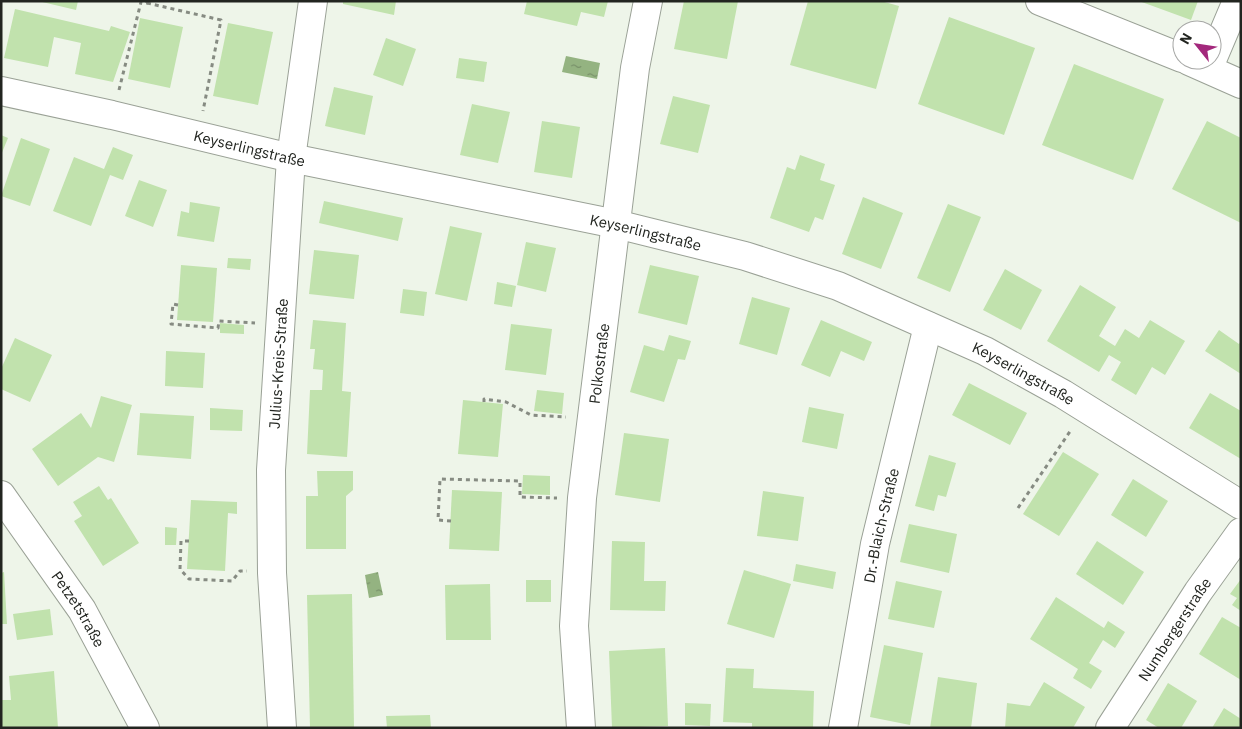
<svg xmlns="http://www.w3.org/2000/svg" width="1242" height="729" font-family="'IBM Plex Sans',sans-serif">
<style>
.water{fill:url(#water-ripples)}
.building{fill:#c1e2ad}
.lines{fill:none;stroke-linecap:round;stroke-linejoin:round}
.street-casing{stroke:#9aa196;stroke-width:30}
.path{stroke:#868b82;stroke-width:3;stroke-dasharray:4 4;stroke-linecap:butt}
.street{stroke:#fff;stroke-width:28}
.labels{text-anchor:middle;dominant-baseline:central;stroke-width:5;stroke-linejoin:round;paint-order:stroke}
.street-label{font-size:15px;fill:#222520;stroke:#fff}
</style>
<defs>
<pattern id="water-ripples" width="26" height="14" patternUnits="userSpaceOnUse" patternTransform="scale(1.25)"><rect width="26" height="14" fill="#94b381"/><path d="M2 4q2-2 4 0t4 0M15 11q2-2 4 0t4 0" fill="none" stroke="#789169"/></pattern>
</defs>
<rect width="100%" height="100%" fill="#eef5e9"/>
<!-- water -->
<g class="water">
<polygon points="566,56 600,63 597,79 562,72"/>
<polygon points="378,572 383,595 369,598 365,575"/>
</g>
<!-- building -->
<g class="building">
<polygon points="38,1 78,1 76,10"/>
<polygon points="343,1 396,1 394,15 343,4"/>
<polygon points="527,1 608,1 604,17 581,12 577,26 524,14"/>
<polygon points="684,1 738,1 727,59 674,49"/>
<polygon points="808,1 881,1 899,6 876,89 790,65"/>
<polygon points="1139,1 1198,1 1191,20"/>
<polygon points="15,9 109,31 111,26 130,32 113,82 75,74 81,43 54,37 48,67 4,58"/>
<polygon points="949,17 1035,48 1004,135 918,104"/>
<polygon points="140,18 183,27 170,88 128,79"/>
<polygon points="228,23 273,32 258,105 213,96"/>
<polygon points="386,38 416,49 403,86 373,75"/>
<polygon points="459,58 487,62 484,82 456,78"/>
<polygon points="1074,64 1164,99 1133,180 1042,145"/>
<polygon points="334,87 373,96 365,135 325,126"/>
<polygon points="673,96 710,105 698,153 660,144"/>
<polygon points="472,104 510,112 498,163 460,155"/>
<polygon points="542,121 580,127 572,178 534,172"/>
<polygon points="1207,121 1241,138 1241,223 1172,189"/>
<polygon points="1,135 8,138 1,155"/>
<polygon points="21,138 50,149 30,206 1,196"/>
<polygon points="113,147 133,155 123,180 110,175 91,226 53,211 74,157 104,169"/>
<polygon points="800,155 825,164 820,180 835,185 823,220 815,217 809,232 770,218 787,167 795,170"/>
<polygon points="139,180 167,190 153,227 125,216"/>
<polygon points="863,197 903,213 881,269 842,254"/>
<polygon points="324,201 403,218 398,241 319,223"/>
<polygon points="190,202 220,207 214,242 177,236 181,211 189,213"/>
<polygon points="948,204 981,217 950,292 917,278"/>
<polygon points="450,226 482,233 467,301 435,294"/>
<polygon points="526,242 556,248 546,292 517,285"/>
<polygon points="314,250 359,255 354,299 309,294"/>
<polygon points="228,258 251,259 250,270 227,268"/>
<polygon points="181,265 217,268 213,322 177,320"/>
<polygon points="650,265 699,276 687,325 638,313"/>
<polygon points="1005,269 1042,290 1021,330 983,310"/>
<polygon points="497,282 516,286 512,307 494,304"/>
<polygon points="1080,285 1116,307 1099,336 1115,346 1125,329 1139,338 1150,320 1185,341 1165,375 1152,367 1136,395 1111,380 1121,362 1109,355 1099,372 1047,341"/>
<polygon points="403,289 427,292 424,316 400,313"/>
<polygon points="752,297 790,308 777,355 739,344"/>
<polygon points="313,320 346,323 342,391 351,392 347,457 307,454 310,390 322,390 323,370 313,369 315,349 310,349"/>
<polygon points="821,320 872,342 864,361 841,351 830,377 801,365"/>
<polygon points="220,323 244,325 244,334 220,333"/>
<polygon points="511,324 552,329 546,375 505,370"/>
<polygon points="1219,330 1239,344 1241,341 1241,374 1205,351"/>
<polygon points="669,335 691,341 685,360 678,359 664,402 630,392 644,345 664,351"/>
<polygon points="15,338 52,355 30,402 1,389 1,369"/>
<polygon points="166,351 205,353 203,388 165,386"/>
<polygon points="969,383 1027,413 1010,445 952,415"/>
<polygon points="537,390 564,393 562,414 534,411"/>
<polygon points="1210,393 1241,411 1241,459 1189,428"/>
<polygon points="101,396 132,405 114,462 98,457 58,486 32,449 81,413 91,428"/>
<polygon points="463,400 503,404 498,457 458,454"/>
<polygon points="809,407 844,414 837,449 802,442"/>
<polygon points="210,408 243,410 242,431 210,430"/>
<polygon points="140,413 194,416 191,459 137,455"/>
<polygon points="624,433 669,439 660,502 615,495"/>
<polygon points="1063,452 1099,474 1059,536 1023,514"/>
<polygon points="929,455 956,463 946,497 938,495 934,511 915,506"/>
<polygon points="317,471 353,471 353,490 346,496 346,549 306,549 306,496 318,496"/>
<polygon points="523,475 550,476 550,495 522,494"/>
<polygon points="1133,479 1168,501 1146,537 1111,515"/>
<polygon points="99,486 108,500 111,498 139,543 103,566 74,521 82,516 73,502"/>
<polygon points="452,490 502,492 499,551 449,549"/>
<polygon points="763,491 804,497 798,541 757,536"/>
<polygon points="191,500 237,502 237,514 228,513 225,571 187,569"/>
<polygon points="909,524 957,534 949,573 900,562"/>
<polygon points="165,527 177,528 176,545 165,545"/>
<polygon points="612,541 645,542 644,581 666,581 665,611 610,610"/>
<polygon points="1097,541 1144,572 1123,605 1076,574"/>
<polygon points="796,564 836,572 833,589 793,581"/>
<polygon points="744,570 791,584 774,638 727,624"/>
<polygon points="4,572 7,624 1,624 1,573"/>
<polygon points="1241,579 1241,611 1232,605 1237,598 1230,594"/>
<rect x="526" y="580" width="25" height="22"/>
<polygon points="896,581 942,591 934,628 888,619"/>
<polygon points="490,584 491,640 446,640 445,585"/>
<polygon points="352,594 354,728 310,728 307,595"/>
<polygon points="1056,597 1104,628 1108,621 1125,632 1115,648 1103,640 1089,663 1102,671 1091,689 1073,678 1078,669 1030,639"/>
<polygon points="50,609 53,635 17,640 13,614"/>
<polygon points="1222,617 1241,628 1241,680 1199,654"/>
<polygon points="884,645 923,653 910,725 870,717"/>
<polygon points="665,648 668,726 612,728 609,651"/>
<polygon points="726,668 754,669 753,688 814,691 813,728 752,728 752,723 723,722"/>
<polygon points="54,671 58,728 1,728 1,700 11,700 9,676"/>
<polygon points="938,677 977,683 971,728 930,728"/>
<polygon points="1044,682 1085,707 1073,728 1005,728 1007,703 1030,706"/>
<polygon points="1168,683 1197,701 1181,728 1159,728 1146,720"/>
<polygon points="685,703 711,704 710,726 685,725"/>
<polygon points="1224,708 1241,719 1241,728 1212,728"/>
<polygon points="430,715 431,728 387,728 386,716"/>
</g>
<g class="lines">
<defs>
<g id="street">
<polyline points="1040,1 1182,58"/>
<polyline points="1212,60 1237,1"/>
<polyline points="1189,61 1241,84"/>
<path id="s1" d="M1 91 112 115 291 158 616 224 745 256 838 286 985 351 1063 394 1241 505"/>
<path id="s2" d="M1 495 82 610 145 728"/>
<path id="s3" d="M282 728 272 573 271 470 291 158 313 1"/>
<path id="s4" d="M581 728 574 626 582 498 635 68 648 1"/>
<path id="s5" d="M843 728 875 544 928 326"/>
<path id="s6" d="M1110 728 1198 592 1241 532"/>
</g>
</defs>
<!-- street casing -->
<use href="#street" class="street-casing"/>
<!-- path -->
<g class="path">
<polyline points="147,3 221,20 203,111"/>
<polyline points="119,90 141,2 147,3 147,1"/>
<polyline points="178,305 173,304 171,324 218,328 219,321 255,323"/>
<polyline points="484,402 484,399 506,402 531,415 566,417"/>
<polyline points="1018,508 1071,430"/>
<polyline points="451,521 438,520 440,479 520,481 520,497 557,498"/>
<polyline points="189,541 181,541 180,569 189,579 232,581 240,571 247,571"/>
</g>
<!-- street -->
<use href="#street" class="street"/>
</g>
<g class="labels">
<!-- street labels -->
<g class="street-label">
<text stroke="none"><textPath href="#s1" startOffset="255">Keyserlingstraße</textPath></text>
<text stroke="none"><textPath href="#s1" startOffset="660">Keyserlingstraße</textPath></text>
<text stroke="none"><textPath href="#s3" startOffset="365">Julius-Kreis-Straße</textPath></text>
<text stroke="none"><textPath href="#s4" startOffset="366">Polkostraße</textPath></text>
<text stroke="none"><textPath href="#s1" startOffset="1065">Keyserlingstraße</textPath></text>
<text stroke="none"><textPath href="#s5" startOffset="206">Dr.-Blaich-Straße</textPath></text>
<text stroke="none"><textPath href="#s2" startOffset="138">Petzetstraße</textPath></text>
<text stroke="none"><textPath href="#s6" startOffset="118">Numbergerstraße</textPath></text>
</g>
</g>
<!-- border -->
<rect width="1242" height="729" fill="none" stroke="#222520" stroke-width="5"/>
<!-- north arrow -->
<g transform="translate(1197 45) rotate(300)"><circle r="24" fill="#ffffff" stroke="#a7a8a6"/>
<path d="M0-4L9 19L0 12L-9 19Z" fill="#a3287c"/>
<text y="-8" font-size="14" font-weight="bold" text-anchor="middle" fill="#222520">N</text>
</g>
</svg>
